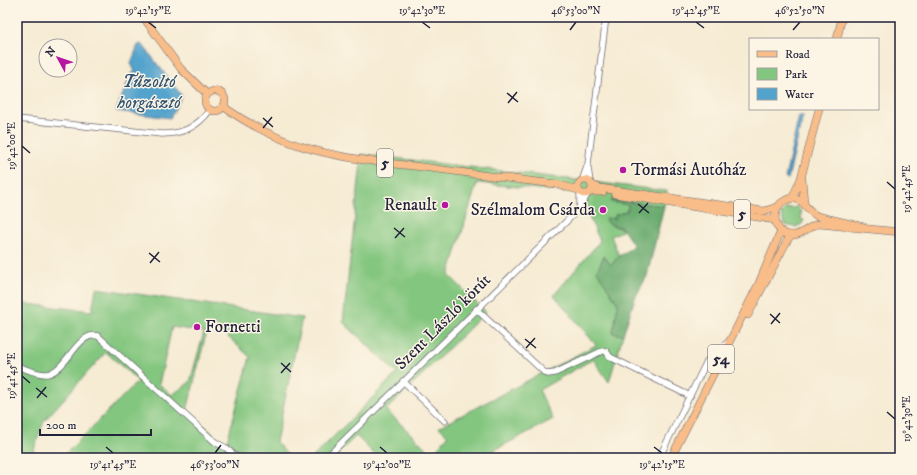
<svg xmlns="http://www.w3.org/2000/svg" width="917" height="475" font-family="'IM FELL DW Pica',serif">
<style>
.green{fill:#83c67f;stroke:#52745d;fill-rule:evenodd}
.forest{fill:#6aab6e;stroke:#466654}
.water{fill:#52a3cc;stroke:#3a6284}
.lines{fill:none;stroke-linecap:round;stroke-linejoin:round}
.minor-casing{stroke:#6c6870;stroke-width:7}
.major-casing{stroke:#6c6870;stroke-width:8}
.minor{stroke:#fff;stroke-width:5.5}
.major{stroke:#f8bd89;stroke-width:7}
.ticks{fill:none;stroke:#22223b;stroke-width:1.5}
.poi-dot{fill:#b5179e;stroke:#fcf5e5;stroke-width:1.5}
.labels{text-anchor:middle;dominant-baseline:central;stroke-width:3;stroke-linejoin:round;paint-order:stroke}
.shield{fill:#fcf5e5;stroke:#63616e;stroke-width:1}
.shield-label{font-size:16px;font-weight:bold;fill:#22223b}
.poi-label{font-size:17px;fill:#22223b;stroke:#fcf5e5;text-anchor:start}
.street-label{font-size:17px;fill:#22223b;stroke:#fcf5e5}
.water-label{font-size:18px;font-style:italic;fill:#355675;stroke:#fcf5e5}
.neatline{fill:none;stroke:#22223b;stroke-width:1.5}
.ticks-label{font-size:10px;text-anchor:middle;fill:#22223b}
</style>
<rect width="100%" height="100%" fill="#fcf5e5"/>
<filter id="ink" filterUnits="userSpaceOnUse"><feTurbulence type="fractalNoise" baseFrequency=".025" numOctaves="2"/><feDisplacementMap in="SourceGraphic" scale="8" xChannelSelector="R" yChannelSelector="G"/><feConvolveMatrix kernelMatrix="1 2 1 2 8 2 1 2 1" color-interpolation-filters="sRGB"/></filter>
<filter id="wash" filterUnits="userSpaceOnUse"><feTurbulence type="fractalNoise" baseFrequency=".012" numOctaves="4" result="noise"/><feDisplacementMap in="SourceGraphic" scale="16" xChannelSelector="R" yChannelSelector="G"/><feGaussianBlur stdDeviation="0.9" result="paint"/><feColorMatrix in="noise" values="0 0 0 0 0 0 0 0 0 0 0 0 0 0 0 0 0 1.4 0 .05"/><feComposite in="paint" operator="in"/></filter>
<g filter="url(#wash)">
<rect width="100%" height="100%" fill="#f6ebd3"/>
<!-- green -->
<g class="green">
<path d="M362 154 667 191 664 206 612 200 611 202 629 205C625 216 616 219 605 219L607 223 624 230 611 236 619 256 611 265 604 256 597 271 618 304 613 333 623 335 609 382 593 359 539 390 553 419 493 451 492 458H378L356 436 333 458H312L397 373 343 322ZM477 183 578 193 600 241 554 295 596 345 439 427 448 436 432 454 386 410 486 312 449 275Z"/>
<polygon points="796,206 801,211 801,219 804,220 802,224 796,227 784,225 782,215 780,215 786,208 794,208"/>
<path d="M96 288 302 318 276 442 290 458H61L138 381 106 352 44 421 31 458H17V303L92 311ZM214 324 250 357 226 445 187 411 208 326ZM172 327 204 332 190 382 172 395 159 384Z"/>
</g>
<!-- forest -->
<polygon class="forest" points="612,200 664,206 647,276 635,298 623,335 613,333 618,304 597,271 604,256 611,265 619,256 634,246 622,228 607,223 605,218 615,219 615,215 627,211 629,205 611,202"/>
<!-- water -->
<g class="water">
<polygon points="142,44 182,96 170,118 116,111 131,74 135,72 131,63 138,45"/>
<polygon points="799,116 803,116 788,179 785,178"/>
</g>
</g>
<g filter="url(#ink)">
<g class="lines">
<defs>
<g id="minor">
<path d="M17 119 162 134C183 134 197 127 210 110"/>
<polyline points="588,168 590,182"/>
<polyline points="582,181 588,164 606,17"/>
<polyline points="580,192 580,206"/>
<polyline points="476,309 544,372 548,374 555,373 602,351 606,351 610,357 690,396"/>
<path d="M17 366C26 369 38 375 47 374 67 371 77 331 98 336L215 442 226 448 238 458"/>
<polyline points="403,381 445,421"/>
<polyline points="326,458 576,212 588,194"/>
<polyline points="659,458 707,361 729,341"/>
</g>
<g id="major">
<polyline points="143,17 181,69 207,94"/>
<polyline points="837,39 842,17"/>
<circle cx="215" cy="101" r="10"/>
<path d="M224 107C290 154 345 158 422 167 467 173 511 179 556 184L578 190"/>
<polyline points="802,179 804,203"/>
<circle cx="585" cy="187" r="7"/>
<polyline points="592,185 599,188 764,211 777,207"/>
<polyline points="591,192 603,192"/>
<polyline points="615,194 775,220"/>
<polyline points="792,199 801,178 819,109"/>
<path d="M864 227 817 216C804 209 801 190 781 203 770 214 775 236 793 235 803 235 809 225 819 224L900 232"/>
<polyline points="748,315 787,241 791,235"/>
<polyline points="671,458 758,285 781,231"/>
</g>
</defs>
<!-- minor casing -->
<use href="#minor" class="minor-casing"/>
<!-- major casing -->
<use href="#major" class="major-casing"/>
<!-- minor -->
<use href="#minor" class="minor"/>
<!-- major -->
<use href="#major" class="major"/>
</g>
</g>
<!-- ticks -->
<path class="ticks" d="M148 22 156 28M422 22 430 28M696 22 704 28M570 30 576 22M793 30 800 22M507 93 518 102M508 103 517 92M263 118 273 127M263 128 272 117M22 146 30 153M887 182 895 189M638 204 649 213M639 213 648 203M394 228 405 237M395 238 404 228M149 253 160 262M150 263 159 252M770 314 780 323M771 324 780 313M525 339 536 348M526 348 535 338M281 363 291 372M281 373 290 363M22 376 30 383M36 388 47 397M37 398 46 387M887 412 895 419M106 447 113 453M380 447 387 453M654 447 662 453M215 453 221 445"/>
<!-- markers -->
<g class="poi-dot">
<circle cx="623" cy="170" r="4"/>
<circle cx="445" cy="205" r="4"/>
<circle cx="603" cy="210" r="4"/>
<circle cx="197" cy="327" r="4"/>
</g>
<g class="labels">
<!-- shield labels -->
<g class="shield">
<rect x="377" y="149" width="16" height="28" rx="3"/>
<rect x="734" y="200" width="16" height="28" rx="3"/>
<rect x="708" y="345" width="26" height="28" rx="3"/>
</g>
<g class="shield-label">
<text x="385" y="163">5</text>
<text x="742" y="214">5</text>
<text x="721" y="359">54</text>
</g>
<!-- poi labels -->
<g class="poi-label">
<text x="631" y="170">Tormási Autóház</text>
<text x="437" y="205" text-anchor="end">Renault</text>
<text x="595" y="210" text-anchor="end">Szélmalom Csárda</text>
<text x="205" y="327">Fornetti</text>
</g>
<!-- street labels -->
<g class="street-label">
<text transform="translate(443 322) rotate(-45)">Szent László körút</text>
</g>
<!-- water labels -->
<g class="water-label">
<text x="149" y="82">Tűzoltó<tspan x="149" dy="21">horgásztó</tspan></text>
</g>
</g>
<!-- margin -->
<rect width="917" height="475" fill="none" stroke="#fcf5e5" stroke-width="44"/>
<!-- legend -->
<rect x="749" y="38" width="130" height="72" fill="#fcf5e5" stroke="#a5a1a1"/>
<rect x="757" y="51" width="20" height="6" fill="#f8bd89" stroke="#a5a1a1"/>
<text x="785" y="58" font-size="12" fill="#22223b">Road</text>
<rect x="757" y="68" width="20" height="12" fill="#83c67f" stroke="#a5a1a1"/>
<text x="785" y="78" font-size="12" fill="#22223b">Park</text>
<rect x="757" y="88" width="20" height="12" fill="#52a3cc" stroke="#a5a1a1"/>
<text x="785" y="98" font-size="12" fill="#22223b">Water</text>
<!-- north arrow -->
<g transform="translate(58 58) rotate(310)"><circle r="19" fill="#fcf5e5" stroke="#a5a1a1"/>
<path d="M0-3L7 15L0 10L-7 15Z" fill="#b5179e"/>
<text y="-6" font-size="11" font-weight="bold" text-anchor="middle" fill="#22223b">N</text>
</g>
<!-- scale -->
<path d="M40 429v6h111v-6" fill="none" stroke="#22223b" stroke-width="2"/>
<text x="46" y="429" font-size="12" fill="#22223b" stroke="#fcf5e5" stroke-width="3" paint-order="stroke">200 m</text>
<rect x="22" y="22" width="873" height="431" class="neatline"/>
<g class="ticks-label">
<text x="148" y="14">19°42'15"E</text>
<text x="422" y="14">19°42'30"E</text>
<text x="576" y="14">46°53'00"N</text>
<text x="696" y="14">19°42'45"E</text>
<text x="800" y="14">46°52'50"N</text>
<text transform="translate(11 146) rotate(-90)" y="4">19°42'00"E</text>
<text transform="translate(906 189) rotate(-90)" y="4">19°42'45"E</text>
<text transform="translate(11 376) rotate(-90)" y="4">19°41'45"E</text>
<text transform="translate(906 419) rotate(-90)" y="4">19°42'30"E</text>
<text x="113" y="468">19°41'45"E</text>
<text x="215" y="468">46°53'00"N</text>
<text x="387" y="468">19°42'00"E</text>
<text x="662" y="468">19°42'15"E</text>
</g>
</svg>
